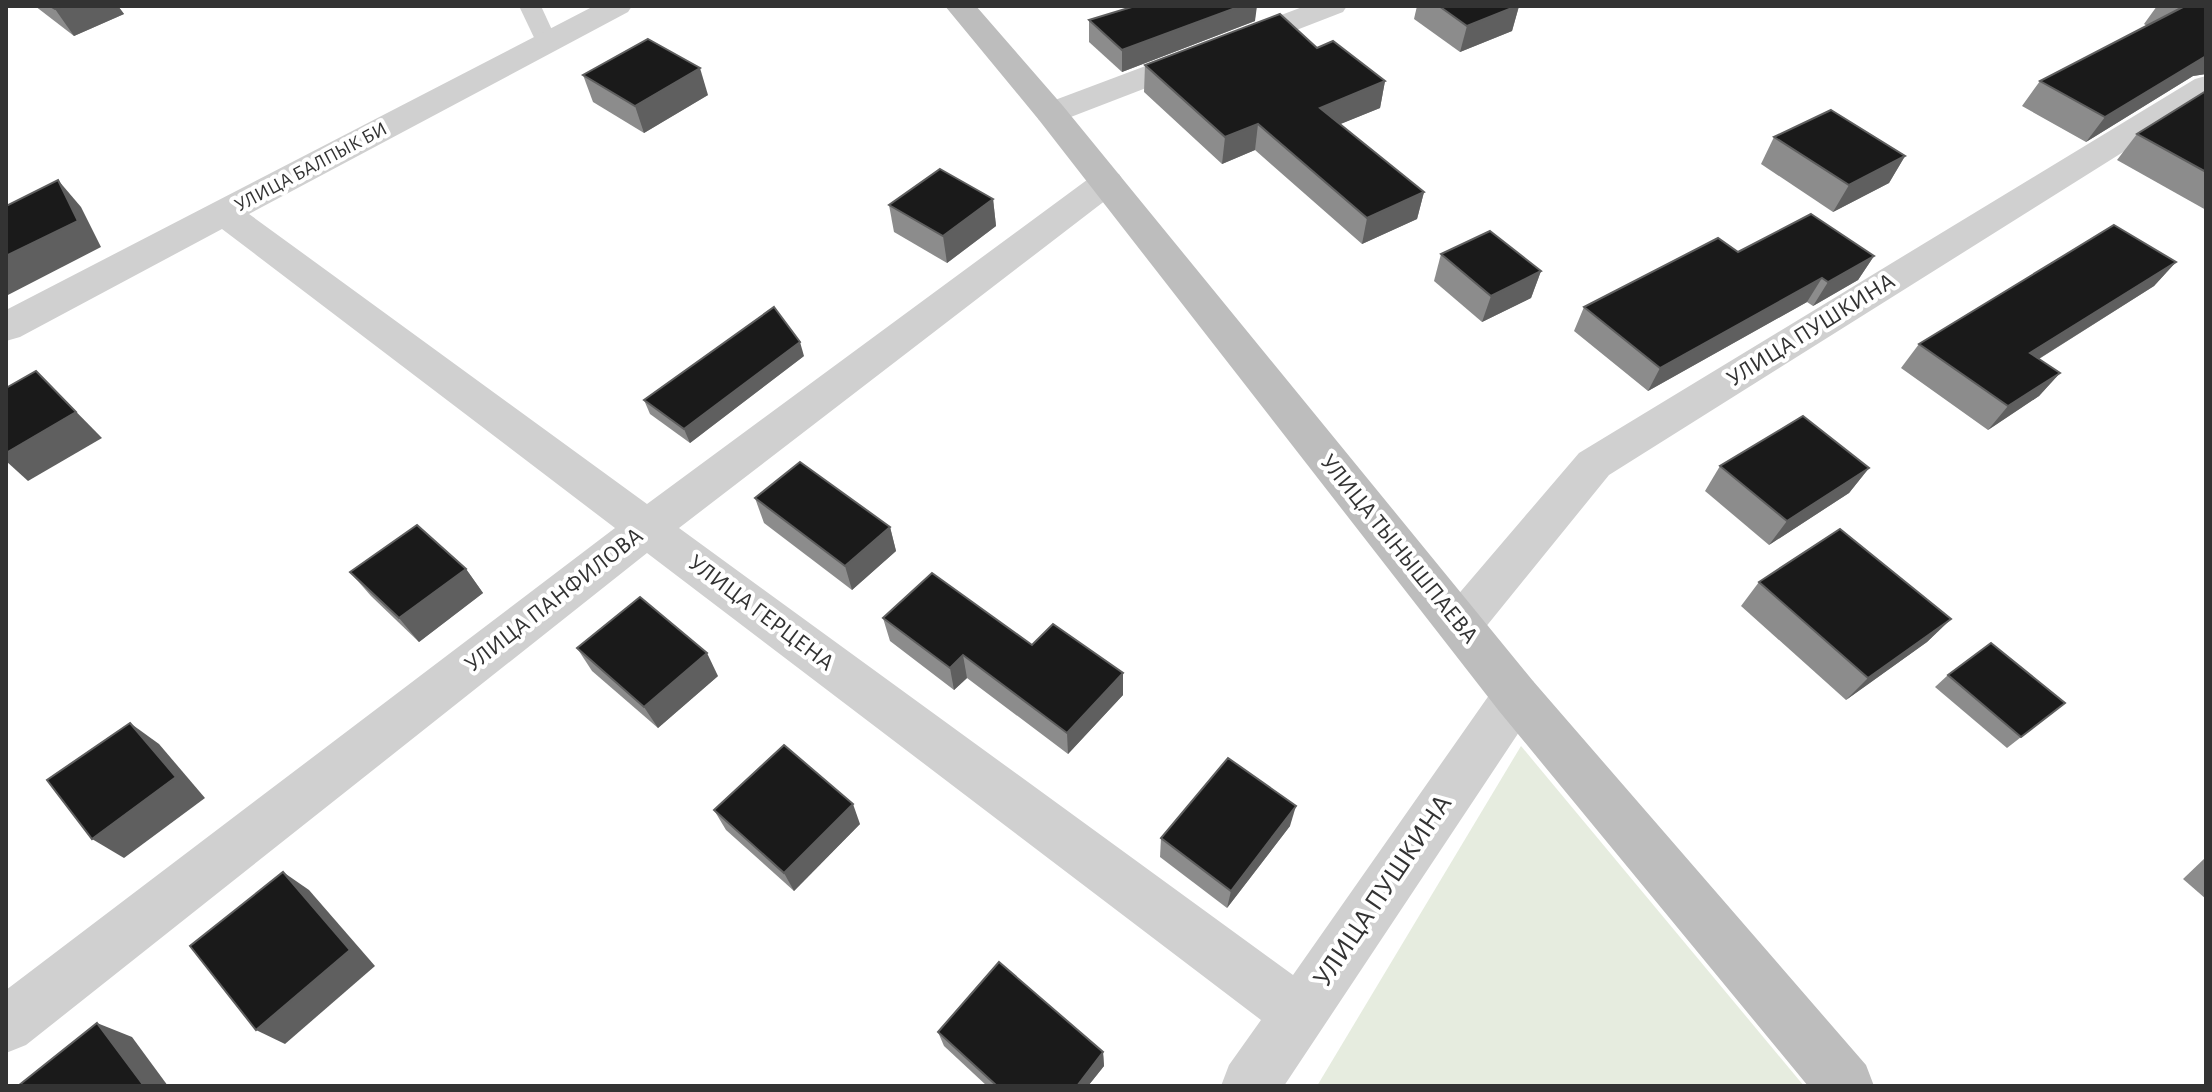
<svg xmlns="http://www.w3.org/2000/svg" width="2212" height="1092" font-family="'Alegreya Sans',sans-serif">
<style>
.green{fill:#e6ecdf}
.lines{fill:none;stroke-linecap:round;stroke-linejoin:round}
.lane{fill:#d0d0d0;fill-rule:evenodd}
.street{fill:#d0d0d0;fill-rule:evenodd}
.secondary{fill:#bdbdbd;fill-rule:evenodd}
.wall{fill:#8c8c8c}
.shaded-wall{fill:#5f5f5f}
.building{fill:#1a1a1a;stroke:#5f5f5f;stroke-width:2}
.labels{text-anchor:middle;dominant-baseline:central;stroke-width:8;stroke-linejoin:round;paint-order:stroke}
.far-street-label{font-size:20px;fill:#333;stroke:#fff}
.street-label{font-size:24px;fill:#333;stroke:#fff}
.near-street-label{font-size:28px;fill:#333;stroke:#fff}
</style>
<rect width="100%" height="100%" fill="#fff"/>
<!-- green -->
<polygon class="green" points="1521,746 1804,1086 1317,1086"/>
<g class="lines">
<!-- lane -->
<polygon class="lane" points="519,6 541,6 558,43 555,48 539,48"/>
<!-- street -->
<g class="street">
<polygon points="594,6 632,6 628,12 249,214 647,504 1095,174 1107,171 1119,174 1124,182 1119,190 679,528 1293,975 1499,681 1516,675 1533,681 1540,696 1533,711 1284,1086 1221,1086 1229,1065 1261,1020 647,553 26,1045 6,1053 6,990 615,528 222,229 20,337 6,341 6,310"/>
<polygon points="1305,6 1347,6 1343,12 1063,120 1051,123 1039,120 1035,113 1039,106"/>
<polygon points="2206,76 2206,100 1609,475 1476,639 1460,644 1444,639 1437,625 1444,611 1579,453 2195,79"/>
</g>
<!-- secondary -->
<polygon class="secondary" points="945,6 976,6 1063,106 1533,681 1866,1065 1874,1086 1808,1086 1499,711 1039,120"/>
</g>
<!-- wall -->
<g class="wall">
<polygon points="35,6 118,6 124,14 74,36"/>
<polygon points="1417,6 1519,6 1512,31 1460,52 1414,19"/>
<polygon points="2157,6 2206,6 2206,74 2193,76 2086,142 2022,106 2040,81 2147,26 2144,24"/>
<polygon points="1089,20 1255,21 1122,72 1089,42"/>
<polygon points="1317,48 1385,81 1380,108 1340,124 1424,192 1417,219 1362,244 1255,150 1222,164 1144,92 1145,65"/>
<polygon points="583,75 708,95 644,133 593,102"/>
<polygon points="2206,91 2206,210 2117,160 2137,134"/>
<polygon points="1774,137 1905,156 1889,183 1833,212 1761,164"/>
<polygon points="993,199 996,226 947,263 894,232 889,205"/>
<polygon points="1738,252 1874,256 1858,280 1813,306 1807,302 1648,391 1574,331 1584,307"/>
<polygon points="1441,254 1541,271 1531,298 1482,322 1434,281"/>
<polygon points="2176,262 2154,286 2039,359 2060,373 2039,396 1988,430 1901,368 1919,344"/>
<polygon points="804,356 690,443 650,414 644,400"/>
<polygon points="1720,466 1869,468 1849,493 1769,545 1705,491"/>
<polygon points="755,498 890,527 896,551 852,590 764,523"/>
<polygon points="466,569 483,593 419,642 371,596 350,572"/>
<polygon points="1759,582 1951,619 1927,642 1846,700 1741,606"/>
<polygon points="883,618 1032,645 1123,695 1068,754 967,678 954,690 890,641"/>
<polygon points="577,648 718,676 658,728 592,671"/>
<polygon points="1948,675 2065,703 2007,748 1935,687"/>
<polygon points="714,810 860,824 794,891 726,830"/>
<polygon points="1290,826 1227,908 1160,857 1161,838"/>
<polygon points="2206,857 2206,899 2183,879"/>
<polygon points="938,1032 1103,1052 1104,1066 1088,1086 987,1086 944,1046"/>
</g>
<!-- shaded-wall -->
<g class="shaded-wall">
<polygon points="63,6 118,6 124,14 74,36 55,9"/>
<polygon points="1241,6 1257,6 1255,21 1122,72 1122,50"/>
<polygon points="1517,6 1519,6 1512,31 1460,52 1467,26"/>
<polygon points="2206,56 2206,74 2193,76 2086,142 2105,117"/>
<polygon points="700,68 708,95 644,133 635,106"/>
<polygon points="1385,81 1380,108 1316,134 1320,108"/>
<polygon points="1258,124 1255,150 1222,164 1225,137"/>
<polygon points="1905,156 1889,183 1833,212 1849,185"/>
<polygon points="58,180 81,207 101,247 6,296 6,256"/>
<polygon points="1424,192 1417,219 1362,244 1367,218"/>
<polygon points="993,199 996,226 947,263 943,236"/>
<polygon points="1874,256 1858,280 1813,306 1828,282"/>
<polygon points="2176,262 2154,286 2010,377 2030,353"/>
<polygon points="1541,271 1531,298 1482,322 1491,296"/>
<polygon points="1822,278 1807,302 1648,391 1660,368"/>
<polygon points="800,342 804,356 690,443 684,429"/>
<polygon points="36,371 102,438 28,481 6,461 6,453"/>
<polygon points="2060,373 2039,396 1988,430 2008,406"/>
<polygon points="1869,468 1849,493 1769,545 1787,521"/>
<polygon points="890,527 896,551 852,590 845,566"/>
<polygon points="466,569 483,593 419,642 399,618"/>
<polygon points="1951,619 1927,642 1846,700 1868,678"/>
<polygon points="707,653 718,676 658,728 644,707"/>
<polygon points="963,655 967,678 954,690 950,668"/>
<polygon points="1123,673 1123,695 1068,754 1067,733"/>
<polygon points="130,723 159,744 205,798 124,858 92,839"/>
<polygon points="853,804 860,824 794,891 784,873"/>
<polygon points="1296,806 1290,826 1227,908 1231,891"/>
<polygon points="283,872 309,890 375,966 285,1044 256,1030"/>
<polygon points="97,1023 132,1037 168,1086 144,1086"/>
<polygon points="1103,1052 1104,1066 1088,1086 1077,1086"/>
</g>
<!-- building -->
<g class="building">
<polygon points="50,6 63,6 55,9"/>
<polygon points="1135,6 1241,6 1122,50 1089,20"/>
<polygon points="1439,6 1517,6 1467,26"/>
<polygon points="2176,6 2206,6 2206,56 2105,117 2040,81 2181,8"/>
<polygon points="1280,14 1317,48 1333,41 1385,81 1320,108 1424,192 1367,218 1258,124 1225,137 1145,65"/>
<polygon points="648,39 700,68 635,106 583,75"/>
<polygon points="2206,91 2206,172 2137,134"/>
<polygon points="1831,110 1905,156 1849,185 1774,137"/>
<polygon points="940,169 993,199 943,236 889,205"/>
<polygon points="58,180 78,221 6,256 6,206"/>
<polygon points="1811,214 1874,256 1828,282 1822,278 1660,368 1584,307 1718,238 1738,252"/>
<polygon points="2114,225 2176,262 2030,353 2060,373 2008,406 1919,344"/>
<polygon points="1490,231 1541,271 1491,296 1441,254"/>
<polygon points="774,307 800,342 684,429 644,400"/>
<polygon points="36,371 76,412 6,453 6,388"/>
<polygon points="1803,416 1869,468 1787,521 1720,466"/>
<polygon points="800,462 890,527 845,566 755,498"/>
<polygon points="417,525 466,569 399,618 350,572"/>
<polygon points="1840,529 1951,619 1868,678 1759,582"/>
<polygon points="932,573 1032,645 1053,624 1123,673 1067,733 963,655 950,668 883,618"/>
<polygon points="640,597 707,653 644,707 577,648"/>
<polygon points="1991,643 2065,703 2021,737 1948,675"/>
<polygon points="130,723 176,777 92,839 47,780"/>
<polygon points="784,745 853,804 784,873 714,810"/>
<polygon points="1228,758 1296,806 1231,891 1161,838"/>
<polygon points="283,872 350,950 256,1030 190,946"/>
<polygon points="999,962 1103,1052 1077,1086 997,1086 938,1032"/>
<polygon points="97,1023 144,1086 18,1086"/>
</g>
<g class="labels">
<!-- far-street labels -->
<g class="far-street-label">
<text transform="translate(311 167) rotate(-28)">УЛИЦА БАЛПЫК БИ</text>
</g>
<!-- street labels -->
<g class="street-label">
<text transform="translate(1811 330) rotate(-32)">УЛИЦА ПУШКИНА</text>
<text transform="translate(1399 549) rotate(51)">УЛИЦА ТЫНЫШПАЕВА</text>
<text transform="translate(554 600) rotate(-38)">УЛИЦА ПАНФИЛОВА</text>
<text transform="translate(761 613) rotate(37)">УЛИЦА ГЕРЦЕНА</text>
</g>
<!-- near-street labels -->
<g class="near-street-label">
<text transform="translate(1383 891) rotate(-56)">УЛИЦА ПУШКИНА</text>
</g>
</g>
<!-- border -->
<rect width="2212" height="1092" fill="none" stroke="#333333" stroke-width="16"/>
</svg>
